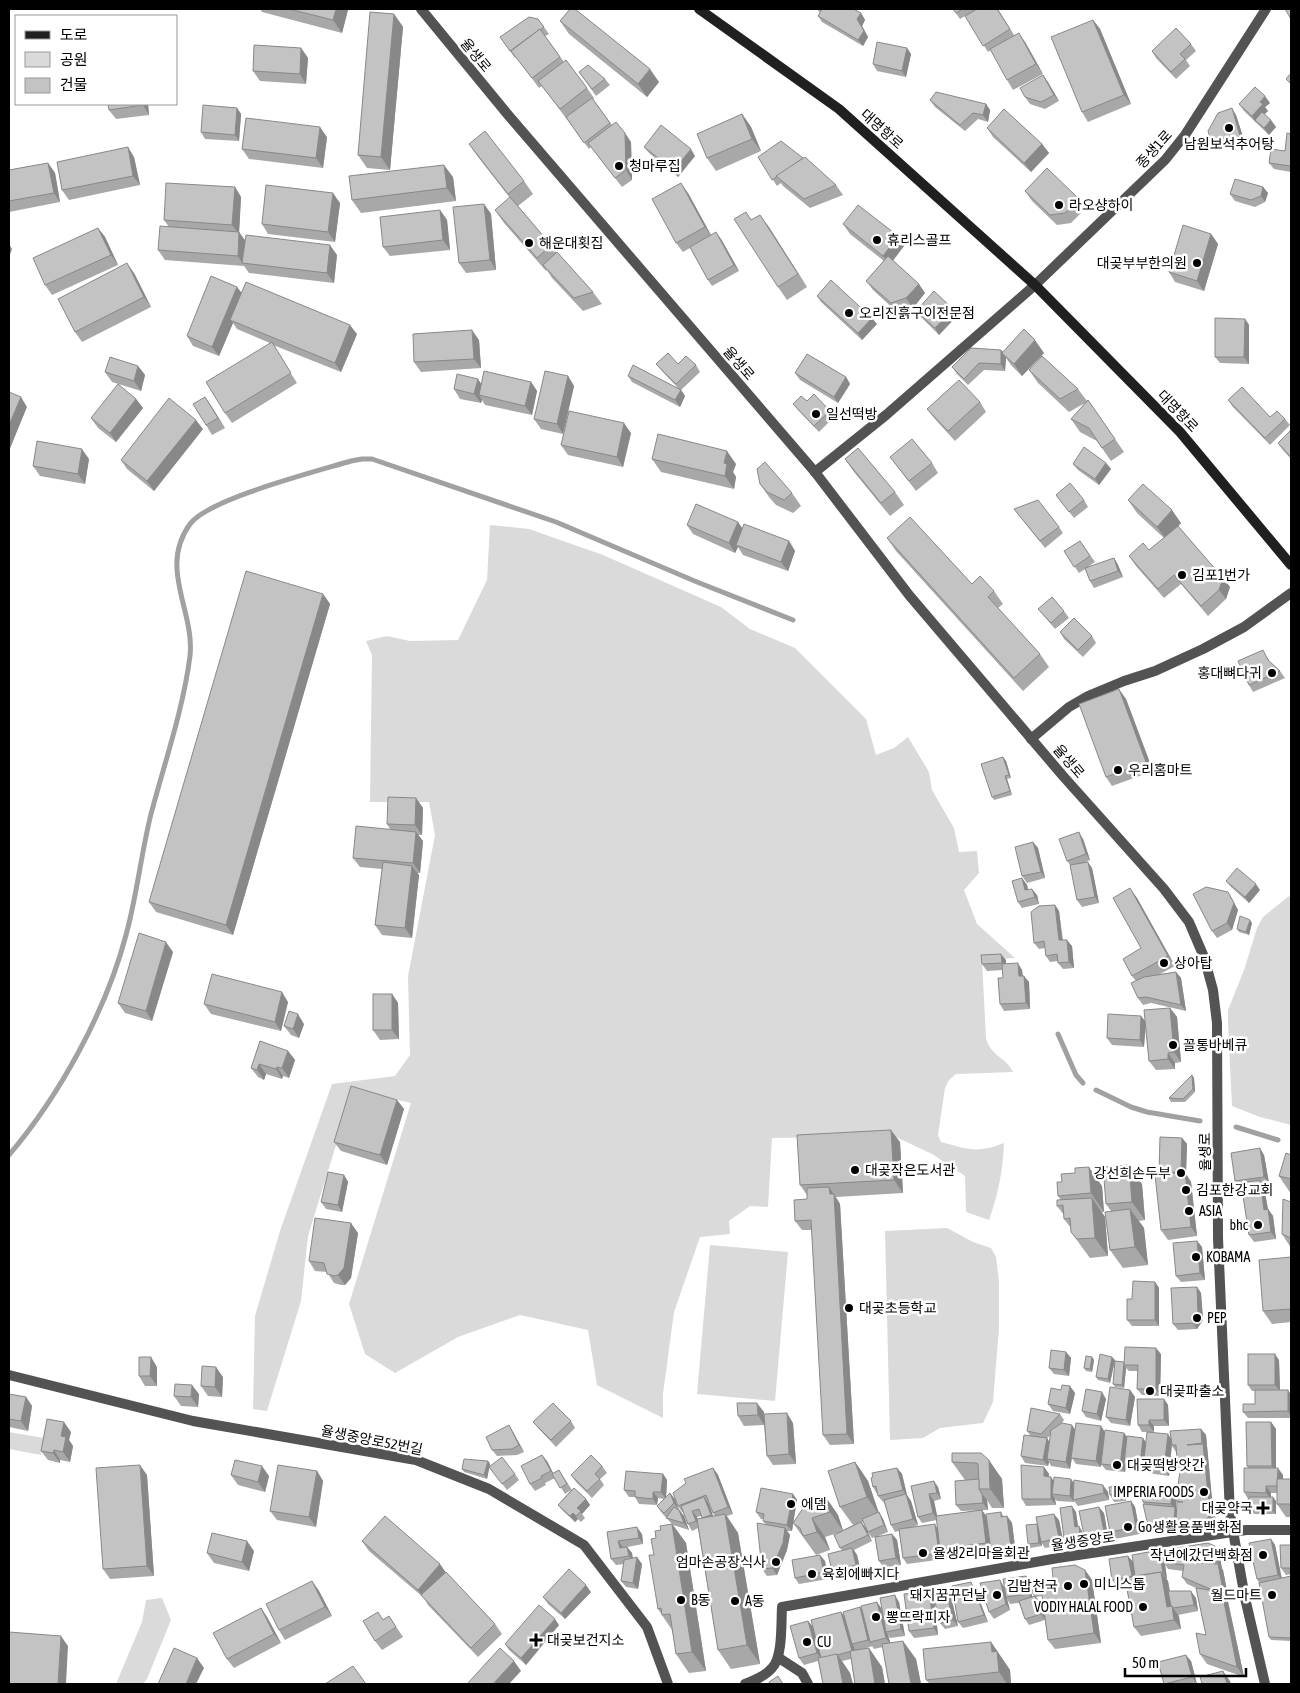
<svg xmlns="http://www.w3.org/2000/svg" width="1300" height="1693" font-family="'Asap Condensed','Noto Sans KR',sans-serif">
<style>
.green{fill:#dadada}
.lines{fill:none;stroke-linecap:round;stroke-linejoin:round}
.stream{stroke:#a1a1a1;stroke-width:5}
.minor{stroke:#535353;stroke-width:10}
.tertiary{stroke:#535353;stroke-width:10}
.secondary{stroke:#202020;stroke-width:10}
.wall{fill:#a8a8a8;fill-rule:evenodd}
.shaded-wall{fill:#888}
.building{fill:#c3c3c3;stroke:#888}
.poi-dot{fill:#000;stroke:#fff;stroke-width:2}
.labels{text-anchor:middle;dominant-baseline:central;stroke-width:5;stroke-linejoin:round;paint-order:stroke}
.street-label{font-size:14px;fill:#000;stroke:#fff}
.poi-label{font-size:14px;fill:#000;stroke:#fff;text-anchor:start}
</style>
<rect width="100%" height="100%" fill="#fff"/>
<!-- green -->
<g class="green">
<path d="M490 525 529 529 603 555 721 607 750 629 795 648 866 719 876 755 894 748 908 737 929 772 932 790 954 828 959 852 977 851 979 873 964 890 977 924 1015 958 982 960 986 1039C992 1057 1006 1057 1013 1072L956 1074 949 1080 945 1088 938 1135 941 1142C968 1149 977 1154 1004 1143 1003 1170 998 1195 989 1220L966 1212 965 1176 932 1154 894 1136 772 1138 768 1207 750 1206 729 1221 730 1234 700 1237 674 1312 663 1394V1418L597 1385 588 1330 520 1315 458 1337 395 1373 365 1354 349 1304 411 1103 353 1090 308 1236 301 1301 267 1411 253 1409 255 1316 280 1231 332 1084 395 1076 410 1055 408 976 435 835 429 802H370L372 655 366 641 387 636 410 641 458 640 487 580Z"/>
<polygon points="1289,896 1291,898 1291,1125 1260,1117 1232,1106 1228,1023 1228,1010 1244,970 1257,928 1263,917"/>
<polygon points="947,1228 973,1242 991,1248 996,1257 999,1282 999,1328 993,1402 983,1423 940,1428 923,1438 890,1440 885,1231"/>
<polygon points="710,1245 788,1252 775,1401 697,1394"/>
<polygon points="9,1432 44,1438 41,1455 9,1449"/>
<polygon points="162,1598 171,1620 147,1679 143,1684 116,1684 142,1622 146,1600"/>
</g>
<g class="lines">
<!-- stream -->
<g class="stream">
<polyline points="1058,1034 1076,1075 1083,1083"/>
<polyline points="1096,1090 1131,1107 1147,1112 1200,1121"/>
<polyline points="1236,1127 1278,1140"/>
<path d="M9 1155C60 1095 106 1011 126 935 137 895 141 854 151 814 165 761 183 710 190 656 195 611 158 568 190 524 208 499 318 471 351 461L362 459H372L556 522 697 582 793 620"/>
</g>
<!-- minor -->
<g class="minor">
<polyline points="815,472 886,415 1035,285 1165,160 1185,135 1266,9"/>
<polyline points="1031,739 1069,707 1088,696 1124,681 1155,671 1203,649 1244,627 1291,593"/>
<polyline points="9,1375 193,1421 416,1460 489,1489 584,1545 647,1627 668,1684"/>
<polyline points="779,1658 802,1673 808,1684"/>
</g>
<!-- tertiary -->
<g class="tertiary">
<polyline points="421,9 509,116 815,472 909,595 1063,776 1164,889 1189,922 1204,957 1213,990 1217,1023 1218,1238 1230,1514 1245,1598 1265,1684"/>
<path d="M745 1684C755 1680 765 1676 772 1668 783 1657 781 1623 782 1607L1058 1558 1246 1530H1291"/>
</g>
<!-- secondary -->
<polyline class="secondary" points="699,9 839,109 1035,285 1180,432 1291,565"/>
</g>
<!-- wall -->
<g class="wall">
<polygon points="260,9 347,9 348,10 342,33 262,12"/>
<polygon points="816,9 853,9 861,13 865,20 862,26 868,37 863,46 822,22 818,16 820,12"/>
<polygon points="953,9 998,9 1014,35 1025,42 1043,74 1013,90 1007,80 991,50 988,52 965,16 960,19"/>
<polygon points="394,14 403,27 390,170 367,168 358,155"/>
<polygon points="538,19 549,34 545,36 564,62 587,88 594,98 593,99 612,125 631,142 632,180 622,187 591,147 589,149 542,86 539,88 516,57 515,58 500,37"/>
<polygon points="1093,20 1100,29 1131,104 1088,122 1082,112"/>
<polygon points="560,21 659,82 647,97 569,34"/>
<polygon points="1191,44 1196,51 1186,60 1190,66 1176,79 1156,58 1152,51"/>
<polygon points="301,48 308,58 306,84 260,81 253,71"/>
<polygon points="907,48 911,54 906,77 877,71 873,64"/>
<polygon points="579,72 605,79 610,85 596,96"/>
<polygon points="1043,75 1059,101 1045,109 1030,104 1025,97"/>
<polygon points="930,100 986,104 990,110 988,122 978,119 965,131 935,107"/>
<polygon points="1270,103 1265,107 1268,111 1264,114 1276,127 1269,135 1244,111 1239,104"/>
<polygon points="108,104 148,104 149,115 116,119 109,110"/>
<polygon points="237,108 241,114 239,141 205,139 201,132"/>
<polygon points="742,114 751,127 761,151 716,171 707,158"/>
<polygon points="1236,115 1245,143 1217,151 1212,145"/>
<polygon points="987,128 1042,144 1049,153 1031,172 993,137"/>
<polygon points="1291,134 1291,172 1274,169 1269,163 1285,151"/>
<polygon points="327,137 323,168 249,159 242,149"/>
<polygon points="469,144 524,181 533,194 518,206 551,245 556,252 593,292 602,304 583,311 552,278 547,270 546,271 504,223 495,210 510,198 478,157"/>
<polygon points="644,147 695,156 678,177 649,153"/>
<polygon points="134,157 140,185 69,200 62,190"/>
<polygon points="758,157 836,185 843,195 810,208 783,186 781,183 777,186"/>
<polygon points="48,163 55,173 60,202 9,212 9,169 9,170"/>
<polygon points="453,177 456,201 361,213 352,200"/>
<polygon points="235,187 241,197 239,232 245,240 337,255 334,283 249,273 244,266 165,260 158,250 169,227 164,220"/>
<polygon points="1263,187 1268,193 1265,202 1255,207 1235,201 1230,194"/>
<polygon points="1025,191 1079,199 1085,209 1071,223 1057,225 1032,201"/>
<polygon points="688,193 711,235 721,239 739,271 712,286 708,280 690,248 683,252 676,243"/>
<polygon points="340,203 335,242 268,234 262,224"/>
<polygon points="484,204 491,214 496,270 466,273 459,263"/>
<polygon points="440,210 447,220 450,250 390,256 383,247"/>
<polygon points="746,212 751,220 760,215 807,287 787,300 778,287"/>
<polygon points="843,224 904,246 893,261 925,293 913,308 897,312 873,290 866,281 884,261 850,234"/>
<polygon points="98,228 105,237 118,265 52,295 45,285"/>
<polygon points="1211,234 1218,244 1204,291 1175,282 1169,272"/>
<polygon points="134,273 151,307 82,342 75,332"/>
<polygon points="237,287 241,293 357,334 341,372 273,345 297,383 232,423 225,413 270,343 237,329 233,323 219,356 193,346 187,336"/>
<polygon points="817,296 877,324 862,340 821,302"/>
<polygon points="916,311 957,316 939,335 921,317"/>
<polygon points="1245,319 1249,325 1249,364 1220,363 1215,357"/>
<polygon points="479,340 481,368 421,372 414,362"/>
<polygon points="1001,350 1003,352 1044,353 1022,376 1011,365 1006,358 1005,371 984,370 968,385 957,374 952,367"/>
<polygon points="656,364 678,364 696,365 700,372 681,390 685,396 680,407 632,382 628,376 678,388 661,370"/>
<polygon points="138,366 145,375 141,391 112,382 105,372"/>
<polygon points="1029,370 1078,389 1087,401 1088,400 1124,452 1111,461 1097,441 1080,432 1071,419 1085,403 1069,412 1038,383"/>
<polygon points="795,373 846,377 850,384 838,403 800,380"/>
<polygon points="568,376 574,386 563,434 541,429 534,419"/>
<polygon points="531,382 537,391 532,415 485,405 482,400 481,403 460,399 454,389 481,384"/>
<polygon points="205,397 225,428 212,435 206,425"/>
<polygon points="136,399 143,408 116,442 98,428 91,418"/>
<polygon points="1228,400 1270,417 1285,419 1290,425 1270,445 1233,407"/>
<polygon points="807,401 830,411 834,417 819,432 798,410 793,404"/>
<polygon points="980,402 986,412 955,441 934,418 927,409"/>
<polygon points="203,429 154,491 127,469 121,460"/>
<polygon points="1291,430 1291,459 1282,449 1278,443"/>
<polygon points="631,433 623,467 568,455 561,445"/>
<polygon points="890,457 932,463 938,473 916,491"/>
<polygon points="89,459 85,484 40,476 33,466"/>
<polygon points="652,459 736,464 733,472 736,477 734,489 661,472"/>
<polygon points="845,459 895,492 904,505 890,516 854,472"/>
<polygon points="1106,463 1111,469 1099,485 1078,470 1073,464"/>
<polygon points="760,484 792,493 801,506 793,513 776,505 769,497"/>
<polygon points="1056,495 1084,500 1088,507 1074,518"/>
<polygon points="1128,500 1181,523 1178,526 1230,587 1226,599 1208,616 1181,584 1164,598 1136,566 1129,556 1149,550 1164,538 1137,513"/>
<polygon points="1014,509 1059,527 1063,533 1045,548"/>
<polygon points="738,522 742,529 789,541 795,551 788,571 743,555 738,547 735,553 693,534 687,525"/>
<polygon points="887,538 972,584 994,591 1003,604 998,608 1040,654 1049,667 1023,691 896,551"/>
<polygon points="1080,541 1095,562 1086,568 1114,558 1118,565 1123,577 1094,588 1090,581 1085,569 1079,573 1064,551"/>
<polygon points="323,594 330,604 233,935 156,912 149,902"/>
<polygon points="1038,609 1064,611 1069,618 1055,629"/>
<polygon points="1060,632 1092,636 1096,643 1083,657 1064,639"/>
<polygon points="1267,657 1270,662 1280,671 1285,678 1253,692 1249,685"/>
<polygon points="1126,699 1153,771 1112,786 1106,777"/>
<polygon points="1003,757 1006,761 1011,778 1007,779 1012,795 994,800 992,797"/>
<polygon points="416,798 423,808 422,835 418,835 423,841 420,873 417,873 419,875 412,938 382,935 375,925 382,869 360,867 353,858 390,829 387,824"/>
<polygon points="1083,839 1090,860 1084,863 1092,868 1099,903 1082,907 1077,900 1071,866 1067,861"/>
<polygon points="1033,842 1038,848 1045,878 1027,883 1022,876"/>
<polygon points="1022,878 1027,885 1028,890 1037,895 1039,904 1022,908 1018,902"/>
<polygon points="1226,881 1260,890 1249,903 1231,887"/>
<polygon points="1137,898 1175,966 1160,974 1176,972 1181,978 1186,1011 1151,1003 1143,1005 1138,998 1136,981 1132,976 1141,948"/>
<polygon points="1232,899 1238,910 1232,930 1217,938 1212,931"/>
<polygon points="1055,905 1059,911 1063,940 1072,946 1074,968 1063,969 1058,963 1058,961 1050,962 1046,956 1045,948 1039,949 1034,943"/>
<polygon points="1252,923 1249,935 1239,932 1237,929"/>
<polygon points="173,952 152,1021 125,1013 118,1003"/>
<polygon points="1006,960 1006,964 1022,970 1023,976 1029,982 1030,1009 1004,1011 1000,1004 1003,978 1003,970 987,971 982,964"/>
<polygon points="392,994 398,1003 399,1039 380,1040 373,1030"/>
<polygon points="288,1002 281,1031 211,1014 204,1004"/>
<polygon points="1170,1008 1177,1017 1181,1062 1175,1063 1175,1069 1156,1070 1149,1061 1145,1024 1144,1047 1112,1045 1107,1038 1141,1016 1145,1022"/>
<polygon points="304,1024 299,1038 291,1035 284,1026"/>
<polygon points="288,1051 295,1060 289,1078 283,1076 282,1079 266,1074 264,1080 258,1077 251,1068"/>
<polygon points="1192,1075 1194,1078 1195,1092 1185,1102 1171,1102 1169,1098"/>
<polygon points="397,1100 404,1109 387,1165 341,1151 334,1142"/>
<polygon points="1182,1138 1187,1144 1186,1174 1191,1182 1197,1236 1168,1240 1161,1230 1161,1175 1159,1173"/>
<polygon points="900,1142 903,1193 836,1197 840,1204 854,1444 830,1445 823,1435 812,1230 802,1230 795,1221 807,1199 807,1195 800,1185"/>
<polygon points="1264,1155 1269,1183 1262,1184 1264,1187 1268,1209 1273,1216 1276,1239 1254,1242 1249,1235 1242,1188 1240,1188 1235,1181"/>
<polygon points="1291,1155 1291,1194 1279,1176"/>
<polygon points="344,1175 348,1182 342,1212 326,1209 321,1202"/>
<polygon points="1142,1184 1145,1220 1139,1221 1144,1228 1148,1265 1123,1268 1110,1250 1111,1211 1106,1204"/>
<polygon points="1102,1186 1104,1212 1102,1212 1105,1217 1108,1256 1090,1258 1084,1250 1071,1232 1071,1228 1064,1219 1064,1215 1057,1206 1061,1200 1058,1196"/>
<polygon points="1291,1202 1291,1248 1282,1234"/>
<polygon points="358,1233 351,1278 345,1285 341,1285 334,1283 327,1272 315,1271 309,1261"/>
<polygon points="1197,1241 1202,1247 1205,1280 1181,1282 1176,1276"/>
<polygon points="1291,1257 1291,1322 1272,1324 1263,1311"/>
<polygon points="1155,1282 1159,1288 1159,1326 1132,1326 1127,1320 1132,1299"/>
<polygon points="1197,1287 1201,1293 1203,1320 1197,1329 1178,1330 1173,1324"/>
<polygon points="1066,1352 1071,1358 1069,1376 1054,1374 1049,1368"/>
<polygon points="1161,1354 1160,1396 1142,1395 1137,1389 1138,1371 1129,1371 1126,1368 1124,1388 1115,1387 1113,1384 1124,1362"/>
<polygon points="1092,1357 1094,1360 1092,1372 1086,1371 1084,1368"/>
<polygon points="1115,1360 1110,1383 1098,1380 1096,1377"/>
<polygon points="1279,1360 1280,1390 1288,1390 1291,1395 1291,1418 1248,1418 1243,1412 1255,1404 1255,1391 1252,1391 1248,1385"/>
<polygon points="157,1367 157,1386 145,1386 139,1376"/>
<polygon points="223,1377 222,1397 208,1396 201,1386"/>
<polygon points="1130,1390 1135,1397 1130,1426 1111,1423 1106,1417"/>
<polygon points="1075,1393 1070,1414 1053,1411 1048,1404"/>
<polygon points="9,1394 26,1397 32,1406 28,1431 9,1427"/>
<polygon points="199,1394 198,1407 181,1406 174,1396"/>
<polygon points="1106,1399 1101,1421 1086,1417 1082,1411"/>
<polygon points="1164,1399 1168,1405 1169,1426 1154,1426 1154,1432 1142,1432 1138,1425"/>
<polygon points="764,1412 764,1414 793,1423 796,1464 773,1465 767,1456 764,1425 744,1426 738,1416"/>
<path d="M1060 1414 1064 1420 1062 1423 1075 1430 1101 1426 1105 1432 1127 1437 1146 1442 1171 1438 1201 1429 1206 1435 1213 1510 1216 1519 1211 1525 1181 1528 1179 1525V1529L1152 1533 1148 1526 1144 1504 1143 1502 1176 1499V1508L1177 1509V1502L1176 1501 1180 1474 1178 1471 1176 1452 1172 1446 1169 1476 1148 1473 1145 1469V1472L1129 1470 1126 1466 1125 1472 1106 1470 1101 1464V1467L1076 1464 1072 1458 1070 1469 1051 1466 1049 1462 1048 1466 1025 1463 1021 1456 1030 1435 1027 1431ZM1051 1435 1049 1442 1047 1438Z"/>
<polygon points="571,1421 575,1428 556,1447 538,1428 533,1422"/>
<polygon points="1271,1422 1276,1429 1276,1468 1283,1475 1283,1479 1291,1479 1291,1517 1286,1517 1277,1504 1277,1493 1271,1493 1271,1497 1276,1501 1276,1514 1254,1514 1249,1507 1248,1499 1244,1492 1248,1468 1247,1466"/>
<polygon points="509,1425 513,1432 524,1452 517,1455 497,1456 492,1450"/>
<polygon points="71,1432 69,1440 73,1446 70,1462 60,1460 60,1463 48,1460 41,1451"/>
<polygon points="981,1453 1002,1479 1004,1508 992,1508 987,1500 988,1510 961,1511 956,1505 965,1480 952,1462"/>
<polygon points="488,1461 490,1464 487,1479 464,1472 462,1469"/>
<polygon points="547,1461 553,1473 559,1470 572,1490 586,1499 590,1505 582,1514 585,1518 581,1522 578,1519 575,1522 563,1511 558,1505 571,1490 565,1494 555,1478 545,1483 546,1485 535,1491 530,1484"/>
<polygon points="855,1462 868,1481 878,1512 883,1519 888,1532 876,1537 892,1534 897,1540 901,1565 884,1568 879,1561 875,1537 872,1538 868,1532 864,1522 862,1522 872,1541 854,1550 857,1555 861,1572 836,1577 832,1571 842,1550 840,1548 838,1533 825,1537 830,1550 816,1555 793,1523 792,1531 787,1531 790,1535 787,1550 777,1575 767,1576 762,1569 766,1525 763,1521 763,1519 761,1519 756,1512 793,1494 797,1500 793,1522 818,1499 825,1496 838,1515 843,1530 853,1525 840,1507"/>
<polygon points="602,1466 607,1473 600,1479 604,1485 592,1498 576,1482 571,1475"/>
<polygon points="489,1467 515,1474 519,1480 507,1490"/>
<polygon points="1044,1467 1049,1474 1049,1477 1053,1481 1074,1482 1108,1492 1109,1500 1078,1506 1074,1501 1074,1502 1057,1501 1055,1499 1056,1505 1026,1506 1022,1499"/>
<path d="M713 1468 718 1475 733 1514 727 1516 738 1533 760 1664 731 1669 718 1650 698 1528 692 1531 688 1524 683 1512H682L678 1506ZM708 1502H709L713 1513 715 1516H713ZM701 1516 702 1518 697 1519V1517Z"/>
<polygon points="897,1468 902,1474 907,1495 911,1501 918,1525 910,1528 938,1528 937,1520 922,1523 918,1517 911,1486 938,1487 941,1499 934,1501 937,1516 982,1510 986,1517 1001,1512 1004,1517 1007,1516 1012,1523 1016,1555 995,1557 992,1553 947,1559 943,1553 944,1559 907,1564 903,1558 899,1531 895,1532 891,1525 884,1502 883,1502 878,1496 878,1494 877,1494 873,1487"/>
<polygon points="317,1471 323,1481 316,1527 277,1520 270,1511"/>
<polygon points="663,1474 667,1480 666,1497 670,1493 679,1509 684,1516 689,1530 673,1525 686,1543 706,1671 689,1673 676,1654 672,1630 658,1609 654,1555 656,1538 661,1530 672,1524 661,1512 657,1506 664,1499 658,1498 657,1505 639,1504 635,1497 629,1497 624,1490"/>
<polygon points="147,1475 154,1576 110,1579 103,1569"/>
<polygon points="231,1475 269,1476 265,1492 238,1485"/>
<polygon points="1125,1493 1126,1501 1114,1502 1110,1495"/>
<polygon points="1131,1501 1135,1507 1140,1534 1115,1539 1110,1532"/>
<polygon points="1076,1512 1078,1526 1083,1533 1084,1543 1069,1545 1064,1538"/>
<polygon points="1104,1513 1108,1537 1088,1542 1084,1535"/>
<polygon points="1059,1520 1064,1545 1045,1548 1041,1542 1042,1546 1030,1548 1028,1544"/>
<polygon points="607,1532 642,1534 643,1544 627,1547 632,1553 633,1558 642,1564 638,1589 626,1587 621,1581 624,1564 616,1565 611,1559"/>
<polygon points="1271,1539 1275,1545 1282,1578 1291,1576 1291,1641 1271,1640 1269,1637 1259,1583 1257,1579"/>
<polygon points="362,1541 445,1572 495,1624 502,1634 478,1657 428,1605 424,1598 369,1551"/>
<polygon points="1291,1545 1291,1574 1286,1575 1281,1568"/>
<polygon points="1159,1550 1163,1557 1219,1552 1222,1569 1223,1570 1229,1601 1228,1601 1244,1677 1207,1664 1200,1654 1206,1635 1196,1588 1187,1584 1182,1577 1183,1571 1168,1569 1165,1564 1167,1579 1166,1579 1168,1581 1170,1591 1196,1598 1198,1611 1178,1615 1181,1629 1141,1636 1134,1627 1126,1585 1117,1586 1112,1580 1128,1556 1133,1562"/>
<polygon points="254,1551 249,1571 214,1563 207,1553"/>
<polygon points="825,1561 828,1579 799,1584 795,1578"/>
<path d="M1085 1570 1092 1580 1101 1643 1055 1649 1048 1640 1045 1620 1029 1625 1025 1619 1019 1603 1010 1604 1007 1599 1010 1610 994 1619 989 1612 1004 1587 1005 1591 1026 1576 1030 1582 1032 1597 1034 1596 1033 1594 1040 1579 1041 1580 1053 1578ZM1042 1596 1045 1619 1040 1602 1036 1597Z"/>
<polygon points="312,1581 319,1591 332,1616 285,1640 279,1630"/>
<polygon points="975,1589 988,1622 963,1628 958,1622"/>
<polygon points="946,1591 951,1597 958,1626 945,1629 940,1623"/>
<polygon points="591,1592 565,1619 548,1604 543,1597"/>
<polygon points="934,1598 938,1635 914,1638 909,1631"/>
<polygon points="877,1602 881,1608 899,1602 905,1636 890,1638 888,1635 890,1643 916,1659 921,1684 889,1684 883,1647 874,1649 872,1646 873,1646 859,1650 882,1667 885,1684 855,1684 851,1659 842,1661 850,1673 853,1684 823,1684 818,1661 804,1665 799,1658 808,1621 813,1627 845,1616 860,1607 862,1611"/>
<polygon points="261,1608 267,1617 281,1643 234,1668 227,1659"/>
<polygon points="389,1616 403,1637 382,1650 375,1641 384,1619"/>
<polygon points="559,1625 526,1665 509,1650 505,1644"/>
<polygon points="991,1642 1010,1670 1011,1684 930,1684 926,1680"/>
<polygon points="1191,1661 1197,1684 1164,1684"/>
</g>
<!-- shaded-wall -->
<g class="shaded-wall">
<polygon points="336,9 347,9 348,10 342,33 333,20"/>
<polygon points="861,13 865,20 862,26 868,37 863,46 858,40 857,19"/>
<polygon points="394,14 403,27 390,170 381,157"/>
<polygon points="1093,20 1100,29 1131,104 1124,95"/>
<polygon points="1019,33 1025,42 1043,74 1036,64"/>
<polygon points="301,48 308,58 306,84 300,74"/>
<polygon points="907,48 911,54 906,77 902,71"/>
<polygon points="650,69 659,82 647,97 638,84"/>
<polygon points="1043,75 1048,82 1059,101 1054,95"/>
<polygon points="1265,96 1270,103 1265,107 1268,111 1257,122 1255,120 1256,123 1252,116 1260,102"/>
<polygon points="142,104 148,104 149,115 143,105"/>
<polygon points="986,104 990,110 988,122 983,115"/>
<polygon points="237,108 241,114 239,141 235,135"/>
<polygon points="1232,108 1236,115 1245,143 1240,136"/>
<polygon points="742,114 751,127 761,151 752,139"/>
<polygon points="1271,120 1276,127 1269,135 1264,128"/>
<polygon points="320,127 327,137 323,168 316,158"/>
<polygon points="625,133 631,142 632,180 626,170"/>
<polygon points="1042,144 1049,153 1031,172 1024,163"/>
<polygon points="128,147 134,157 140,185 133,176"/>
<polygon points="691,149 695,156 678,177 674,170"/>
<polygon points="48,163 55,173 60,202 54,193"/>
<polygon points="444,165 453,177 456,201 447,188"/>
<polygon points="681,183 688,193 712,237 705,227"/>
<polygon points="235,187 241,197 239,234 232,225"/>
<polygon points="1263,187 1268,193 1265,202 1261,196"/>
<polygon points="333,193 340,203 335,242 328,232"/>
<polygon points="484,204 491,214 496,270 490,260"/>
<polygon points="440,210 447,220 450,250 443,240"/>
<polygon points="760,215 769,227 807,287 798,274"/>
<polygon points="98,228 105,237 118,265 111,255"/>
<polygon points="239,232 246,242 242,263 238,256"/>
<polygon points="716,232 721,239 739,271 734,265"/>
<polygon points="1211,234 1218,244 1204,291 1197,281"/>
<polygon points="898,236 904,246 889,265 883,256"/>
<polygon points="9,244 12,249 9,257"/>
<polygon points="330,245 337,255 334,283 327,273"/>
<polygon points="127,263 134,273 151,307 144,297"/>
<polygon points="919,284 925,293 913,308 906,298"/>
<polygon points="237,287 244,296 230,320 233,323 219,356 212,347"/>
<polygon points="953,309 957,316 939,335 935,328"/>
<polygon points="872,318 877,324 862,340 858,333"/>
<polygon points="1245,319 1249,325 1249,364 1244,357"/>
<polygon points="350,325 357,334 341,372 335,363"/>
<polygon points="472,330 479,340 481,368 474,359"/>
<polygon points="1035,340 1044,353 1022,376 1014,364"/>
<polygon points="1001,350 1006,356 1002,353 1006,358 1005,371 1001,364"/>
<polygon points="138,366 145,375 141,391 134,381"/>
<polygon points="568,376 574,386 563,434 557,424"/>
<polygon points="846,377 850,384 838,403 834,397"/>
<polygon points="478,379 484,388 479,395 482,400 481,403 474,394"/>
<polygon points="531,382 537,391 532,415 525,406"/>
<polygon points="681,390 685,396 680,407 675,400"/>
<polygon points="21,397 27,407 9,451 9,425"/>
<polygon points="205,397 212,407 225,428 218,418"/>
<polygon points="136,399 143,408 116,442 110,433"/>
<polygon points="196,420 203,429 154,491 147,481"/>
<polygon points="624,423 631,433 623,467 617,457"/>
<polygon points="82,449 89,459 85,484 78,474"/>
<polygon points="727,451 736,464 733,472 736,477 734,489 725,476 724,463"/>
<polygon points="1106,463 1111,469 1099,485 1095,479"/>
<polygon points="1172,510 1181,523 1166,539 1157,527"/>
<polygon points="738,522 745,532 736,545 738,547 735,553 729,543"/>
<polygon points="789,541 795,551 788,571 781,562"/>
<polygon points="1114,558 1118,565 1123,577 1118,571"/>
<polygon points="1223,578 1230,587 1226,599 1219,590"/>
<polygon points="323,594 330,604 233,935 226,925"/>
<polygon points="1119,689 1126,699 1153,771 1146,762"/>
<polygon points="1003,757 1006,761 1011,778 1009,775"/>
<polygon points="1005,776 1007,779 1012,795 1010,791"/>
<polygon points="416,798 423,808 422,835 415,825"/>
<polygon points="416,832 423,841 420,873 413,863"/>
<polygon points="1079,832 1083,839 1090,860 1086,854"/>
<polygon points="1033,842 1038,848 1045,878 1041,872"/>
<polygon points="1088,862 1092,868 1099,903 1095,897"/>
<polygon points="412,866 419,875 412,938 405,928"/>
<polygon points="1022,878 1027,885 1030,897 1025,890"/>
<polygon points="1256,884 1260,890 1249,903 1245,897"/>
<polygon points="1130,888 1137,898 1175,966 1168,956"/>
<polygon points="1032,889 1037,895 1039,904 1035,897"/>
<polygon points="1228,892 1238,910 1232,930 1227,923"/>
<polygon points="1055,905 1059,911 1063,947 1059,940"/>
<polygon points="1250,920 1252,923 1249,935 1246,932"/>
<polygon points="1067,940 1072,946 1074,968 1069,962"/>
<polygon points="166,942 173,952 152,1021 146,1011"/>
<polygon points="1001,954 1006,960 1006,969 1002,963"/>
<polygon points="1018,963 1022,970 1023,982 1019,976"/>
<polygon points="1176,972 1181,978 1186,1011 1181,1005"/>
<polygon points="1024,976 1029,982 1030,1009 1026,1003"/>
<polygon points="282,992 288,1002 281,1031 275,1022"/>
<polygon points="392,994 398,1003 399,1039 392,1030"/>
<polygon points="1170,1008 1177,1017 1181,1062 1174,1052"/>
<polygon points="298,1014 304,1024 299,1038 293,1029"/>
<polygon points="1141,1016 1146,1022 1144,1047 1140,1040"/>
<polygon points="288,1051 295,1060 289,1078 282,1068"/>
<polygon points="1168,1053 1175,1063 1175,1069 1168,1059"/>
<polygon points="259,1064 266,1074 264,1080 257,1070"/>
<polygon points="277,1067 283,1076 282,1079 276,1069"/>
<polygon points="1192,1075 1194,1078 1195,1092 1193,1089"/>
<polygon points="397,1100 404,1109 387,1165 380,1155"/>
<polygon points="891,1130 900,1142 903,1193 894,1180"/>
<polygon points="1182,1138 1187,1144 1186,1174 1191,1182 1197,1236 1191,1227 1181,1173"/>
<polygon points="1260,1148 1264,1155 1269,1183 1264,1177"/>
<polygon points="1129,1165 1142,1184 1145,1220 1132,1202"/>
<polygon points="1089,1167 1102,1186 1104,1212 1091,1193"/>
<polygon points="344,1175 348,1182 342,1212 338,1205"/>
<polygon points="1260,1180 1264,1187 1269,1216 1264,1210"/>
<polygon points="829,1187 840,1204 854,1444 847,1434"/>
<polygon points="1092,1198 1105,1217 1108,1256 1095,1238"/>
<polygon points="1130,1209 1144,1228 1148,1265 1135,1247"/>
<polygon points="1268,1209 1273,1216 1276,1239 1271,1232"/>
<polygon points="351,1223 358,1233 351,1278 345,1285 338,1275"/>
<polygon points="1197,1241 1202,1247 1205,1280 1200,1273"/>
<polygon points="1155,1282 1159,1288 1159,1326 1155,1320"/>
<polygon points="1197,1287 1201,1293 1203,1320 1197,1329 1193,1323"/>
<polygon points="1156,1348 1161,1354 1160,1396 1156,1389"/>
<polygon points="1066,1352 1071,1358 1069,1376 1064,1370"/>
<polygon points="1275,1354 1279,1360 1280,1391 1275,1385"/>
<polygon points="151,1357 157,1367 157,1386 150,1376"/>
<polygon points="1092,1357 1094,1360 1092,1372 1090,1369"/>
<polygon points="1112,1357 1115,1360 1110,1383 1108,1379"/>
<polygon points="1124,1365 1126,1368 1124,1388 1122,1385"/>
<polygon points="216,1367 223,1377 222,1397 215,1387"/>
<polygon points="192,1385 199,1394 198,1407 191,1397"/>
<polygon points="1070,1386 1075,1393 1070,1414 1066,1408"/>
<polygon points="1130,1390 1135,1397 1130,1426 1126,1420"/>
<polygon points="1288,1390 1291,1395 1291,1416 1288,1411"/>
<polygon points="1102,1392 1106,1399 1101,1421 1097,1414"/>
<polygon points="26,1397 32,1406 28,1431 21,1421"/>
<polygon points="1164,1399 1168,1405 1169,1426 1164,1420"/>
<polygon points="757,1403 764,1412 764,1425 758,1415"/>
<polygon points="787,1413 793,1423 796,1464 789,1454"/>
<polygon points="1149,1420 1154,1426 1154,1432 1149,1425"/>
<polygon points="64,1422 71,1432 69,1440 73,1446 70,1462 63,1452 61,1436"/>
<polygon points="1271,1422 1276,1429 1276,1473 1272,1466"/>
<polygon points="509,1425 513,1432 524,1452 519,1445"/>
<polygon points="1072,1425 1076,1431 1070,1469 1066,1462"/>
<polygon points="1101,1426 1105,1433 1101,1467 1096,1461"/>
<polygon points="1201,1429 1206,1435 1213,1510 1216,1519 1211,1525 1207,1519 1209,1503"/>
<polygon points="1124,1433 1129,1439 1124,1464 1126,1466 1125,1472 1120,1466"/>
<polygon points="1168,1434 1172,1440 1169,1476 1164,1469"/>
<polygon points="1047,1438 1051,1445 1047,1459 1049,1462 1048,1466 1043,1460"/>
<polygon points="1143,1438 1148,1445 1143,1467 1145,1469 1145,1472 1140,1465"/>
<polygon points="54,1450 60,1460 60,1463 53,1453"/>
<polygon points="542,1455 547,1461 555,1477 551,1471"/>
<polygon points="989,1460 1002,1479 1004,1508 990,1489"/>
<polygon points="488,1461 490,1464 487,1479 484,1475"/>
<polygon points="855,1462 868,1481 880,1516 867,1497"/>
<polygon points="140,1465 147,1475 154,1576 147,1566"/>
<polygon points="262,1466 269,1476 265,1492 258,1482"/>
<polygon points="1044,1467 1049,1474 1048,1483 1044,1476"/>
<polygon points="713,1468 718,1475 733,1514 728,1507"/>
<polygon points="897,1468 902,1474 907,1495 911,1501 918,1525 913,1519 907,1497 903,1490"/>
<polygon points="1278,1468 1283,1475 1283,1493 1278,1486"/>
<polygon points="317,1471 323,1481 316,1527 309,1517"/>
<polygon points="663,1474 667,1480 666,1499 661,1492"/>
<polygon points="1051,1477 1055,1483 1052,1494 1055,1499 1056,1505 1051,1499"/>
<polygon points="1071,1479 1076,1486 1073,1500 1074,1502 1070,1496"/>
<polygon points="934,1481 938,1487 941,1499 937,1493"/>
<polygon points="1103,1485 1108,1492 1109,1500 1104,1493"/>
<polygon points="1121,1486 1125,1493 1126,1501 1121,1494"/>
<polygon points="1266,1486 1271,1493 1271,1499 1266,1493"/>
<polygon points="653,1492 658,1498 657,1505 653,1499"/>
<polygon points="1172,1492 1176,1499 1176,1508 1179,1513 1176,1522 1179,1525 1179,1529 1174,1522 1175,1510 1171,1504"/>
<polygon points="670,1493 675,1499 679,1510 674,1503"/>
<polygon points="793,1494 797,1500 792,1531 787,1525"/>
<polygon points="929,1494 934,1501 938,1520 933,1513"/>
<polygon points="982,1494 987,1500 988,1510 983,1503"/>
<polygon points="825,1496 838,1515 843,1531 830,1512"/>
<polygon points="704,1497 709,1504 715,1522 711,1515"/>
<polygon points="1273,1497 1276,1501 1276,1514 1273,1511"/>
<polygon points="586,1499 590,1505 582,1514 577,1508"/>
<polygon points="1131,1501 1135,1507 1140,1534 1136,1527"/>
<polygon points="1072,1506 1076,1512 1079,1533 1075,1527"/>
<polygon points="1099,1507 1104,1513 1108,1537 1104,1531"/>
<polygon points="679,1510 684,1516 689,1530 684,1523"/>
<polygon points="982,1510 989,1520 991,1551 986,1543"/>
<polygon points="692,1511 697,1517 701,1528 696,1521"/>
<polygon points="879,1512 883,1519 888,1532 884,1525"/>
<polygon points="573,1513 578,1519 575,1522 570,1516"/>
<polygon points="725,1514 738,1533 760,1664 747,1645"/>
<polygon points="1054,1514 1059,1520 1064,1545 1059,1538"/>
<polygon points="1007,1516 1012,1523 1016,1555 1011,1548"/>
<polygon points="812,1518 825,1537 830,1550 817,1532"/>
<polygon points="861,1522 866,1528 872,1541 868,1535"/>
<polygon points="672,1524 686,1543 706,1671 692,1652"/>
<polygon points="935,1524 939,1531 940,1549 943,1553 944,1559 939,1553"/>
<polygon points="1037,1524 1039,1527 1042,1546 1039,1543"/>
<polygon points="1079,1526 1083,1533 1084,1543 1080,1536"/>
<polygon points="637,1527 642,1534 643,1544 639,1538"/>
<polygon points="785,1528 790,1535 787,1550 777,1575 772,1568"/>
<polygon points="892,1534 897,1540 901,1565 896,1558"/>
<polygon points="1271,1539 1275,1545 1282,1581 1278,1575"/>
<polygon points="247,1541 254,1551 249,1571 242,1562"/>
<polygon points="618,1541 623,1547 620,1548"/>
<polygon points="1215,1546 1219,1552 1222,1569 1217,1562"/>
<polygon points="627,1547 632,1553 633,1562 629,1556"/>
<polygon points="852,1548 857,1555 861,1572 856,1565"/>
<polygon points="1159,1550 1163,1557 1163,1562 1165,1564 1167,1579 1163,1573"/>
<polygon points="820,1555 825,1561 828,1579 824,1572"/>
<polygon points="1128,1556 1133,1562 1137,1583 1132,1576"/>
<polygon points="637,1557 642,1564 638,1589 633,1583"/>
<polygon points="440,1564 447,1574 423,1597 418,1590"/>
<polygon points="1218,1564 1223,1570 1229,1601 1224,1595"/>
<polygon points="1085,1570 1092,1580 1101,1643 1094,1633"/>
<polygon points="1161,1572 1168,1581 1172,1607 1179,1616 1181,1629 1174,1620 1167,1607"/>
<polygon points="1026,1576 1030,1582 1033,1601 1028,1594"/>
<polygon points="1000,1580 1004,1587 1007,1597 1006,1597 1007,1599 1010,1610 1006,1604"/>
<polygon points="312,1581 319,1591 332,1616 325,1607"/>
<polygon points="971,1582 975,1589 988,1622 984,1615"/>
<polygon points="586,1585 591,1592 565,1619 561,1613"/>
<polygon points="929,1591 934,1598 938,1635 934,1628"/>
<polygon points="946,1591 951,1597 958,1626 953,1620"/>
<polygon points="1191,1591 1196,1598 1198,1611 1194,1605"/>
<polygon points="1222,1592 1228,1602 1244,1677 1237,1667"/>
<polygon points="895,1595 899,1602 905,1636 901,1629"/>
<polygon points="1035,1596 1040,1602 1046,1620 1041,1614"/>
<polygon points="877,1602 881,1608 886,1632 888,1635 891,1645 886,1638"/>
<polygon points="860,1607 864,1614 870,1642 873,1646 868,1640"/>
<polygon points="261,1608 267,1617 281,1643 274,1634"/>
<polygon points="841,1612 846,1618 852,1644 854,1647 857,1657 852,1651"/>
<polygon points="555,1619 559,1625 526,1665 521,1658"/>
<polygon points="808,1621 813,1627 822,1660 817,1653"/>
<polygon points="61,1636 68,1646 66,1684 58,1684"/>
<polygon points="903,1641 916,1659 921,1684 911,1684"/>
<polygon points="991,1642 1010,1670 1011,1684 1007,1684 999,1672 992,1652"/>
<polygon points="869,1648 882,1667 885,1684 875,1684"/>
<polygon points="837,1654 850,1673 853,1684 843,1684"/>
<polygon points="1186,1655 1191,1661 1197,1684 1192,1677"/>
<polygon points="197,1658 204,1668 196,1684 186,1684"/>
<polygon points="514,1661 521,1671 509,1684 493,1684"/>
<polygon points="1223,1671 1230,1681 1231,1684 1227,1684"/>
</g>
<!-- building -->
<g class="building">
<polygon points="289,9 336,9 333,20"/>
<polygon points="570,9 575,9 650,69 638,84 560,21"/>
<polygon points="822,9 853,9 861,13 857,19 864,31 858,40 818,16"/>
<polygon points="953,9 962,9 956,13"/>
<polygon points="977,9 997,9 1010,29 983,46 965,16"/>
<polygon points="1285,9 1291,9 1291,19"/>
<polygon points="370,12 394,14 381,157 358,155"/>
<polygon points="529,17 538,19 544,27 540,30 540,29 510,51 500,37"/>
<polygon points="1093,20 1124,95 1082,112 1051,37"/>
<polygon points="1176,28 1191,44 1180,54 1185,59 1171,72 1152,51"/>
<polygon points="540,29 560,57 532,78 511,51"/>
<polygon points="1019,33 1036,64 1007,80 990,49"/>
<polygon points="877,42 907,48 902,71 873,64"/>
<polygon points="254,45 301,48 300,74 253,71"/>
<polygon points="566,60 587,88 560,109 538,81"/>
<polygon points="588,65 605,79 592,89 579,72"/>
<polygon points="1291,73 1291,84 1286,79"/>
<polygon points="1043,75 1054,95 1041,102 1025,97 1020,88"/>
<polygon points="1255,87 1265,96 1260,102 1263,104 1252,116 1239,104"/>
<polygon points="936,92 986,104 983,115 973,113 960,125 930,100"/>
<polygon points="592,98 610,123 584,143 566,117"/>
<polygon points="108,104 142,104 143,105 109,110"/>
<polygon points="203,105 237,108 235,135 201,132"/>
<polygon points="1232,108 1240,136 1212,145 1208,131 1218,113"/>
<polygon points="1004,109 1042,144 1024,163 987,128"/>
<polygon points="1262,112 1271,120 1264,128 1255,120"/>
<polygon points="742,114 752,139 707,158 697,134"/>
<polygon points="246,118 320,127 316,158 242,149"/>
<polygon points="616,122 625,133 626,170 615,178 588,143"/>
<polygon points="661,125 691,149 674,170 644,147"/>
<polygon points="485,131 524,181 508,194 469,144"/>
<polygon points="1287,133 1291,134 1291,166 1269,163 1271,149 1285,151"/>
<polygon points="781,141 803,158 772,180 758,157"/>
<polygon points="128,147 133,176 62,190 57,162"/>
<polygon points="805,157 836,185 804,199 776,176"/>
<polygon points="48,163 54,193 9,201 9,170"/>
<polygon points="444,165 447,188 352,200 349,176"/>
<polygon points="1047,168 1079,199 1065,213 1050,215 1025,191"/>
<polygon points="1235,179 1263,187 1261,196 1251,200 1230,194"/>
<polygon points="166,183 235,187 232,225 164,220"/>
<polygon points="681,183 705,227 676,243 652,199"/>
<polygon points="266,185 333,193 328,232 262,224"/>
<polygon points="510,197 551,245 537,258 495,210"/>
<polygon points="484,204 490,260 459,263 453,207"/>
<polygon points="858,205 898,236 883,256 843,224"/>
<polygon points="440,210 443,240 383,247 380,217"/>
<polygon points="746,212 751,220 760,215 798,274 778,287 734,219"/>
<polygon points="1183,225 1211,234 1197,281 1169,272"/>
<polygon points="160,226 239,232 238,256 158,250"/>
<polygon points="98,228 111,255 45,285 33,258"/>
<polygon points="716,232 734,265 708,280 690,247"/>
<polygon points="246,235 330,245 327,273 242,263"/>
<polygon points="557,252 593,292 574,298 543,265"/>
<polygon points="888,256 919,284 906,298 891,303 866,281"/>
<polygon points="127,263 144,297 75,332 58,299"/>
<polygon points="211,276 237,287 212,347 187,336"/>
<polygon points="831,280 872,318 858,333 817,296"/>
<polygon points="246,282 350,325 335,363 230,320"/>
<polygon points="934,291 953,309 935,328 916,311"/>
<polygon points="1215,318 1245,319 1244,357 1215,357"/>
<polygon points="1024,329 1035,340 1014,364 1002,353"/>
<polygon points="472,330 474,359 414,362 413,334"/>
<polygon points="272,342 291,373 225,413 206,382"/>
<polygon points="971,348 1001,350 1001,364 979,363 964,379 952,367"/>
<polygon points="668,353 678,364 686,356 696,365 676,384 656,364"/>
<polygon points="807,354 846,377 834,397 795,373"/>
<polygon points="1042,356 1078,389 1060,399 1029,370"/>
<polygon points="110,357 138,366 134,381 105,372"/>
<polygon points="633,365 681,390 675,400 628,376"/>
<polygon points="484,371 531,382 525,406 479,395"/>
<polygon points="545,371 568,376 557,424 534,419"/>
<polygon points="457,374 478,379 474,394 454,389"/>
<polygon points="959,380 980,402 948,431 927,409"/>
<polygon points="118,384 136,399 110,433 91,418"/>
<polygon points="1242,387 1270,417 1277,411 1285,419 1265,438 1228,400"/>
<polygon points="9,392 21,397 9,425"/>
<polygon points="814,394 830,411 814,426 793,404 801,396 807,401"/>
<polygon points="205,397 218,418 206,425 193,404"/>
<polygon points="169,398 196,420 147,481 121,460"/>
<polygon points="1088,400 1115,439 1102,448 1089,428 1071,419"/>
<polygon points="569,411 624,423 617,457 561,445"/>
<polygon points="1291,430 1291,457 1278,443"/>
<polygon points="658,434 727,451 724,463 727,464 725,476 652,459"/>
<polygon points="912,439 932,463 909,481 890,457"/>
<polygon points="37,441 82,449 78,474 33,466"/>
<polygon points="1084,447 1106,463 1095,479 1073,464"/>
<polygon points="858,448 895,492 881,503 845,459"/>
<polygon points="765,462 792,493 784,500 767,492 760,484 757,469"/>
<polygon points="1070,483 1084,500 1069,512 1056,495"/>
<polygon points="1143,484 1172,510 1157,527 1128,500"/>
<polygon points="1038,500 1059,527 1040,541 1014,509"/>
<polygon points="696,504 738,522 729,543 687,525"/>
<polygon points="910,517 972,584 980,576 994,591 988,597 1040,654 1014,678 887,538"/>
<polygon points="744,524 789,541 781,562 736,545"/>
<polygon points="1178,526 1223,578 1219,590 1201,606 1174,575 1158,589 1129,556 1143,543 1149,550"/>
<polygon points="1080,541 1090,556 1074,567 1064,551"/>
<polygon points="1114,558 1118,571 1090,581 1085,568"/>
<polygon points="246,571 323,594 226,925 149,902"/>
<polygon points="1052,597 1064,611 1051,623 1038,609"/>
<polygon points="1074,618 1092,636 1078,650 1060,632"/>
<polygon points="1263,650 1268,660 1280,671 1249,685 1238,661"/>
<polygon points="1119,689 1146,762 1106,777 1079,704"/>
<polygon points="1003,757 1009,775 1005,776 1010,791 992,797 981,764"/>
<polygon points="388,797 416,798 415,825 387,824"/>
<polygon points="356,826 416,832 413,863 353,858"/>
<polygon points="1079,832 1086,854 1067,861 1059,839"/>
<polygon points="1033,842 1041,872 1022,876 1015,847"/>
<polygon points="383,862 412,866 405,928 375,925"/>
<polygon points="1088,862 1095,897 1077,900 1070,865"/>
<polygon points="1237,868 1256,884 1245,897 1226,881"/>
<polygon points="1022,878 1025,890 1032,889 1035,897 1018,902 1012,881"/>
<polygon points="1206,887 1228,892 1234,903 1227,923 1212,931 1193,894"/>
<polygon points="1130,888 1168,956 1132,976 1123,959 1141,948 1113,898"/>
<polygon points="1055,905 1059,940 1067,940 1069,962 1058,963 1057,954 1046,956 1044,941 1034,943 1031,912 1039,906"/>
<polygon points="1240,916 1250,920 1246,932 1237,929"/>
<polygon points="139,933 166,942 146,1011 118,1003"/>
<polygon points="1001,954 1002,963 982,964 981,955"/>
<polygon points="1018,963 1019,976 1024,976 1026,1003 1000,1004 998,978 1003,978 1002,964"/>
<polygon points="1176,972 1181,1005 1146,997 1138,998 1131,983 1144,977"/>
<polygon points="212,974 282,992 275,1022 204,1004"/>
<rect x="373" y="994" width="19" height="36"/>
<polygon points="1170,1008 1174,1052 1168,1053 1168,1059 1149,1061 1144,1010"/>
<polygon points="289,1011 298,1014 293,1029 284,1026"/>
<polygon points="1108,1014 1141,1016 1140,1040 1107,1038"/>
<polygon points="260,1041 288,1051 282,1068 277,1067 276,1069 259,1064 257,1070 251,1068"/>
<polygon points="1192,1075 1193,1089 1183,1099 1169,1098"/>
<polygon points="351,1086 397,1100 380,1155 334,1142"/>
<polygon points="891,1130 894,1180 800,1185 797,1135"/>
<polygon points="1160,1137 1182,1138 1181,1172 1159,1173"/>
<polygon points="1260,1148 1264,1177 1235,1181 1231,1153"/>
<polygon points="1286,1153 1291,1155 1291,1179 1279,1176"/>
<polygon points="1129,1165 1132,1202 1106,1204 1103,1167"/>
<polygon points="1089,1167 1091,1193 1058,1196 1057,1182 1062,1182 1061,1174 1075,1173 1075,1168"/>
<polygon points="328,1172 344,1175 338,1205 321,1202"/>
<polygon points="1185,1172 1191,1227 1161,1230 1155,1175"/>
<polygon points="1260,1180 1264,1210 1268,1209 1271,1232 1249,1235 1241,1183"/>
<polygon points="829,1187 830,1194 834,1194 847,1434 823,1435 811,1220 795,1221 794,1200 807,1199 807,1188"/>
<polygon points="1092,1198 1095,1238 1077,1239 1071,1232 1070,1218 1064,1219 1063,1205 1057,1206 1057,1200"/>
<polygon points="1283,1199 1291,1202 1291,1238 1282,1234"/>
<polygon points="1130,1209 1135,1247 1110,1250 1105,1212"/>
<polygon points="315,1218 351,1223 344,1268 338,1275 334,1276 327,1274 324,1263 309,1261"/>
<polygon points="1197,1241 1200,1273 1176,1276 1173,1243"/>
<polygon points="1291,1257 1291,1309 1263,1311 1259,1260"/>
<polygon points="1133,1281 1155,1282 1155,1320 1127,1320 1127,1299 1132,1299"/>
<polygon points="1197,1287 1198,1314 1193,1323 1173,1324 1171,1288"/>
<polygon points="1125,1347 1156,1348 1156,1389 1137,1389 1138,1365 1124,1365"/>
<polygon points="1051,1350 1066,1352 1064,1370 1049,1368"/>
<polygon points="1100,1354 1112,1357 1108,1379 1096,1377"/>
<rect x="1248" y="1354" width="27" height="31"/>
<polygon points="1086,1356 1092,1357 1090,1369 1084,1368"/>
<polygon points="139,1357 151,1357 150,1376 139,1376"/>
<polygon points="1115,1361 1124,1362 1122,1385 1113,1384"/>
<polygon points="202,1366 216,1367 215,1387 201,1386"/>
<polygon points="175,1384 192,1385 191,1397 174,1396"/>
<polygon points="1062,1385 1070,1386 1066,1408 1048,1404 1051,1388 1061,1390"/>
<polygon points="1110,1387 1130,1390 1126,1420 1106,1417"/>
<polygon points="1086,1389 1102,1392 1097,1414 1082,1411"/>
<polygon points="1255,1390 1288,1390 1288,1411 1243,1412 1243,1404 1255,1404"/>
<polygon points="9,1394 26,1397 21,1421 9,1419"/>
<polygon points="1137,1399 1164,1399 1164,1420 1149,1420 1149,1425 1138,1425"/>
<polygon points="553,1403 571,1421 551,1440 533,1422"/>
<polygon points="737,1403 757,1403 758,1415 738,1416"/>
<polygon points="1031,1408 1060,1414 1041,1434 1027,1431"/>
<polygon points="787,1413 789,1454 767,1456 764,1414"/>
<polygon points="47,1419 64,1422 61,1436 66,1437 63,1452 54,1450 53,1453 41,1451"/>
<polygon points="1246,1422 1271,1422 1272,1466 1247,1466"/>
<polygon points="1062,1423 1072,1425 1066,1462 1047,1459 1051,1430"/>
<polygon points="1076,1423 1101,1426 1096,1461 1071,1458"/>
<polygon points="509,1425 519,1445 512,1449 492,1450 486,1437"/>
<polygon points="1201,1429 1202,1443 1187,1445 1203,1444 1209,1503 1211,1513 1207,1519 1176,1522 1177,1502 1183,1502 1176,1501 1180,1471 1178,1471 1176,1445 1172,1445 1170,1431"/>
<polygon points="1105,1430 1124,1433 1120,1466 1101,1464"/>
<polygon points="1147,1432 1168,1434 1164,1469 1143,1467"/>
<polygon points="1024,1435 1047,1438 1043,1460 1021,1456"/>
<polygon points="1127,1436 1143,1438 1140,1465 1124,1464"/>
<polygon points="952,1453 981,1453 989,1460 990,1489 979,1489 978,1464 976,1463 952,1462"/>
<polygon points="542,1455 551,1471 541,1476 542,1478 530,1484 521,1466"/>
<polygon points="591,1455 602,1466 595,1474 600,1479 587,1491 571,1475"/>
<polygon points="502,1457 515,1474 502,1484 489,1467"/>
<polygon points="464,1459 488,1461 484,1475 462,1469"/>
<polygon points="235,1460 262,1466 258,1482 231,1475"/>
<polygon points="855,1462 867,1497 840,1507 828,1471"/>
<polygon points="140,1465 147,1566 103,1569 96,1468"/>
<polygon points="278,1465 317,1471 309,1517 270,1511"/>
<polygon points="1021,1465 1044,1467 1044,1476 1051,1477 1051,1499 1022,1499"/>
<polygon points="713,1468 728,1507 713,1513 706,1495 678,1506 673,1493 686,1483 684,1479"/>
<polygon points="897,1468 903,1490 878,1496 876,1486 873,1487 871,1478 873,1477 872,1473"/>
<polygon points="1244,1468 1278,1468 1277,1486 1266,1486 1266,1493 1244,1492"/>
<polygon points="559,1470 567,1484 560,1488 552,1474"/>
<polygon points="626,1471 663,1474 661,1492 653,1492 653,1499 635,1497 635,1491 624,1490"/>
<polygon points="1054,1477 1071,1479 1070,1496 1052,1494"/>
<polygon points="979,1479 979,1489 982,1494 983,1503 956,1505 955,1481"/>
<rect x="1277" y="1479" width="14" height="25"/>
<polygon points="1074,1480 1103,1485 1104,1493 1073,1500"/>
<polygon points="934,1481 937,1493 929,1494 933,1513 918,1517 911,1486"/>
<polygon points="1121,1486 1121,1494 1110,1495 1109,1487"/>
<polygon points="1139,1486 1172,1492 1171,1504 1143,1502"/>
<polygon points="574,1488 586,1499 577,1508 581,1511 576,1516 573,1513 570,1516 558,1505"/>
<polygon points="761,1488 793,1494 787,1525 763,1521 764,1514 756,1512"/>
<polygon points="670,1493 674,1503 664,1513 657,1506"/>
<polygon points="906,1494 913,1519 891,1525 884,1500"/>
<polygon points="812,1495 818,1499 825,1496 830,1512 812,1518 817,1532 803,1536 800,1528 793,1523"/>
<polygon points="704,1497 711,1515 702,1518 699,1509 692,1511 696,1521 688,1524 681,1506"/>
<polygon points="1249,1497 1273,1497 1273,1511 1252,1511 1249,1507"/>
<polygon points="1131,1501 1136,1527 1110,1532 1105,1506"/>
<polygon points="1143,1504 1175,1507 1174,1522 1148,1526"/>
<polygon points="1072,1506 1075,1527 1079,1526 1080,1536 1064,1538 1060,1508"/>
<polygon points="674,1507 679,1510 684,1523 666,1518"/>
<polygon points="1099,1507 1104,1531 1084,1535 1079,1511"/>
<polygon points="982,1510 986,1543 940,1549 936,1516"/>
<polygon points="879,1512 884,1525 868,1532 862,1519"/>
<polygon points="1001,1512 1001,1517 1007,1516 1011,1548 991,1551 986,1514"/>
<polygon points="725,1514 747,1645 718,1650 697,1519"/>
<polygon points="1054,1514 1059,1538 1041,1542 1036,1517"/>
<polygon points="385,1516 440,1564 418,1590 362,1541"/>
<polygon points="861,1522 868,1535 840,1548 834,1535"/>
<polygon points="757,1523 785,1528 783,1543 772,1568 762,1569"/>
<polygon points="672,1524 692,1652 676,1654 670,1614 662,1615 661,1608 658,1609 649,1555 654,1555 651,1539 656,1538 655,1531 661,1530 660,1526"/>
<polygon points="935,1524 939,1553 903,1558 899,1529"/>
<polygon points="1037,1524 1039,1543 1028,1544 1026,1525"/>
<polygon points="637,1527 639,1538 618,1541 620,1548 627,1547 629,1556 611,1559 607,1532"/>
<polygon points="212,1533 247,1541 242,1562 207,1553"/>
<polygon points="892,1534 896,1558 879,1561 875,1537"/>
<polygon points="1271,1539 1278,1575 1257,1579 1249,1543"/>
<polygon points="1208,1543 1215,1546 1217,1562 1198,1563 1218,1564 1224,1595 1222,1592 1215,1591 1182,1577 1184,1565 1163,1562 1164,1550"/>
<polygon points="1280,1545 1291,1545 1291,1568 1281,1568"/>
<polygon points="852,1548 856,1565 832,1571 828,1554"/>
<polygon points="1159,1550 1163,1573 1161,1573 1161,1572 1135,1576 1132,1555"/>
<polygon points="820,1555 824,1572 795,1578 792,1560"/>
<polygon points="1128,1556 1132,1576 1112,1580 1109,1559"/>
<polygon points="637,1557 633,1583 621,1581 624,1560"/>
<polygon points="1075,1565 1085,1570 1094,1633 1048,1640 1040,1580 1053,1578 1052,1568"/>
<polygon points="569,1569 586,1585 561,1613 543,1597"/>
<polygon points="446,1572 495,1624 471,1648 421,1595"/>
<polygon points="1161,1572 1167,1607 1172,1606 1174,1620 1134,1627 1125,1578"/>
<polygon points="1026,1576 1028,1594 1006,1597 1003,1579"/>
<polygon points="1291,1576 1291,1594 1290,1594 1291,1598 1291,1638 1269,1637 1259,1583"/>
<polygon points="1040,1579 1042,1593 1033,1594 1031,1580"/>
<polygon points="1000,1580 1006,1604 989,1612 980,1583"/>
<polygon points="312,1581 325,1607 279,1630 266,1604"/>
<polygon points="971,1582 984,1615 958,1622 952,1586"/>
<polygon points="1196,1588 1222,1592 1237,1667 1200,1654 1196,1633 1206,1635"/>
<polygon points="929,1591 934,1628 909,1631 904,1594"/>
<polygon points="946,1591 953,1620 940,1623 933,1594"/>
<polygon points="1168,1591 1191,1591 1194,1605 1173,1608 1172,1606 1171,1606"/>
<polygon points="895,1595 901,1629 886,1632 880,1598"/>
<polygon points="1035,1596 1041,1614 1025,1619 1019,1601"/>
<polygon points="877,1602 886,1638 870,1642 861,1606"/>
<polygon points="539,1605 555,1619 521,1658 505,1644"/>
<polygon points="860,1607 868,1640 852,1644 843,1612"/>
<polygon points="261,1608 274,1634 227,1659 213,1633"/>
<polygon points="378,1612 383,1620 389,1616 396,1627 375,1641 363,1621"/>
<polygon points="841,1612 852,1651 837,1655 821,1658 811,1620"/>
<polygon points="808,1621 817,1653 799,1658 790,1626"/>
<polygon points="9,1632 61,1636 58,1684 9,1684"/>
<polygon points="903,1641 911,1684 889,1684 882,1644"/>
<polygon points="991,1642 992,1652 997,1651 999,1672 926,1680 923,1649"/>
<polygon points="174,1648 197,1658 186,1684 158,1684"/>
<polygon points="500,1648 514,1661 493,1684 467,1684"/>
<polygon points="869,1648 875,1684 855,1684 850,1651"/>
<polygon points="837,1654 843,1684 823,1684 818,1658"/>
<polygon points="1186,1655 1192,1677 1164,1684 1158,1662"/>
<polygon points="353,1666 366,1684 325,1684"/>
<polygon points="1223,1671 1227,1684 1198,1684 1202,1683 1200,1677"/>
<polygon points="778,1676 783,1684 770,1684 769,1682"/>
</g>
<!-- markers -->
<g class="poi-dot">
<circle cx="1229" cy="128" r="5"/>
<circle cx="619" cy="166" r="5"/>
<circle cx="1059" cy="205" r="5"/>
<circle cx="877" cy="240" r="5"/>
<circle cx="529" cy="243" r="5"/>
<circle cx="1197" cy="263" r="5"/>
<circle cx="849" cy="313" r="5"/>
<circle cx="816" cy="414" r="5"/>
<circle cx="1182" cy="575" r="5"/>
<circle cx="1272" cy="673" r="5"/>
<circle cx="1118" cy="770" r="5"/>
<circle cx="1164" cy="963" r="5"/>
<circle cx="1173" cy="1045" r="5"/>
<circle cx="855" cy="1170" r="5"/>
<circle cx="1181" cy="1173" r="5"/>
<circle cx="1186" cy="1190" r="5"/>
<circle cx="1189" cy="1211" r="5"/>
<circle cx="1258" cy="1225" r="5"/>
<circle cx="1196" cy="1257" r="5"/>
<circle cx="849" cy="1308" r="5"/>
<circle cx="1197" cy="1318" r="5"/>
<circle cx="1150" cy="1391" r="5"/>
<circle cx="1117" cy="1465" r="5"/>
<circle cx="1204" cy="1492" r="5"/>
<circle cx="791" cy="1504" r="5"/>
<path d="M1260.5 1500.5h5v5h5v5h-5v5h-5v-5h-5v-5h5z"/>
<circle cx="1128" cy="1527" r="5"/>
<circle cx="923" cy="1553" r="5"/>
<circle cx="1263" cy="1555" r="5"/>
<circle cx="776" cy="1562" r="5"/>
<circle cx="812" cy="1574" r="5"/>
<circle cx="1084" cy="1584" r="5"/>
<circle cx="1068" cy="1586" r="5"/>
<circle cx="997" cy="1595" r="5"/>
<circle cx="1272" cy="1595" r="5"/>
<circle cx="681" cy="1600" r="5"/>
<circle cx="735" cy="1601" r="5"/>
<circle cx="1143" cy="1607" r="5"/>
<circle cx="876" cy="1617" r="5"/>
<path d="M533.5 1632.5h5v5h5v5h-5v5h-5v-5h-5v-5h5z"/>
<circle cx="807" cy="1642" r="5"/>
</g>
<g class="labels">
<!-- street labels -->
<g class="street-label">
<text transform="translate(476 55) rotate(50)">율생로</text>
<text transform="translate(882 129) rotate(42)">대명항로</text>
<text transform="translate(1154 149) rotate(-48)">종생1로</text>
<text transform="translate(739 363) rotate(49)">율생로</text>
<text transform="translate(1178 411) rotate(46)">대명항로</text>
<text transform="translate(1069 761) rotate(49)">율생로</text>
<text transform="translate(1205 1152) rotate(-90)">율생로</text>
<text transform="translate(372 1440) rotate(11)">율생중앙로52번길</text>
<text transform="translate(1083 1541) rotate(-8)">율생중앙로</text>
</g>
<!-- poi labels -->
<g class="poi-label">
<text x="1229" y="144" text-anchor="middle">남원보석추어탕</text>
<text x="629" y="166">청마루집</text>
<text x="1069" y="205">라오샹하이</text>
<text x="887" y="240">휴리스골프</text>
<text x="539" y="243">해운대횟집</text>
<text x="1187" y="263" text-anchor="end">대곶부부한의원</text>
<text x="859" y="313">오리진흙구이전문점</text>
<text x="826" y="414">일선떡방</text>
<text x="1192" y="575">김포1번가</text>
<text x="1262" y="673" text-anchor="end">홍대뼈다귀</text>
<text x="1128" y="770">우리홈마트</text>
<text x="1174" y="963">상아탑</text>
<text x="1183" y="1045">꼴통바베큐</text>
<text x="865" y="1170">대곶작은도서관</text>
<text x="1171" y="1173" text-anchor="end">강선희손두부</text>
<text x="1196" y="1190">김포한강교회</text>
<text x="1199" y="1211">ASIA</text>
<text x="1248" y="1225" text-anchor="end">bhc</text>
<text x="1206" y="1257">KOBAMA</text>
<text x="859" y="1308">대곶초등학교</text>
<text x="1207" y="1318">PEP</text>
<text x="1160" y="1391">대곶파출소</text>
<text x="1127" y="1465">대곶떡방앗간</text>
<text x="1194" y="1492" text-anchor="end">IMPERIA FOODS</text>
<text x="801" y="1504">에뎀</text>
<text x="1253" y="1508" text-anchor="end">대곶약국</text>
<text x="1138" y="1527">Go생활용품백화점</text>
<text x="933" y="1553">율생2리마을회관</text>
<text x="1253" y="1555" text-anchor="end">작년에갔던백화점</text>
<text x="766" y="1562" text-anchor="end">엄마손공장식사</text>
<text x="822" y="1574">육회에빠지다</text>
<text x="1094" y="1584">미니스톱</text>
<text x="1058" y="1586" text-anchor="end">김밥천국</text>
<text x="987" y="1595" text-anchor="end">돼지꿈꾸던날</text>
<text x="1262" y="1595" text-anchor="end">월드마트</text>
<text x="691" y="1600">B동</text>
<text x="745" y="1601">A동</text>
<text x="1133" y="1607" text-anchor="end">VODIY HALAL FOOD</text>
<text x="886" y="1617">뽕뜨락피자</text>
<text x="547" y="1640">대곶보건지소</text>
<text x="817" y="1642">CU</text>
</g>
</g>
<!-- border -->
<rect width="1300" height="1693" fill="none" stroke="#000000" stroke-width="20"/>
<!-- legend -->
<rect x="15" y="15" width="162" height="90" fill="#ffffff" stroke="#999999"/>
<rect x="25" y="31" width="25" height="8" fill="#202020" stroke="#999999"/>
<text x="60" y="40" font-size="15" fill="#000000">도로</text>
<rect x="25" y="52" width="25" height="15" fill="#dadada" stroke="#999999"/>
<text x="60" y="65" font-size="15" fill="#000000">공원</text>
<rect x="25" y="78" width="25" height="15" fill="#c3c3c3" stroke="#999999"/>
<text x="60" y="90" font-size="15" fill="#000000">건물</text>
<!-- scale -->
<path d="M1125 1668v8h121v-8" fill="none" stroke="#000000" stroke-width="2.5"/>
<text x="1132" y="1668" font-size="15" fill="#000000" stroke="#ffffff" stroke-width="4" paint-order="stroke">50 m</text>
</svg>
